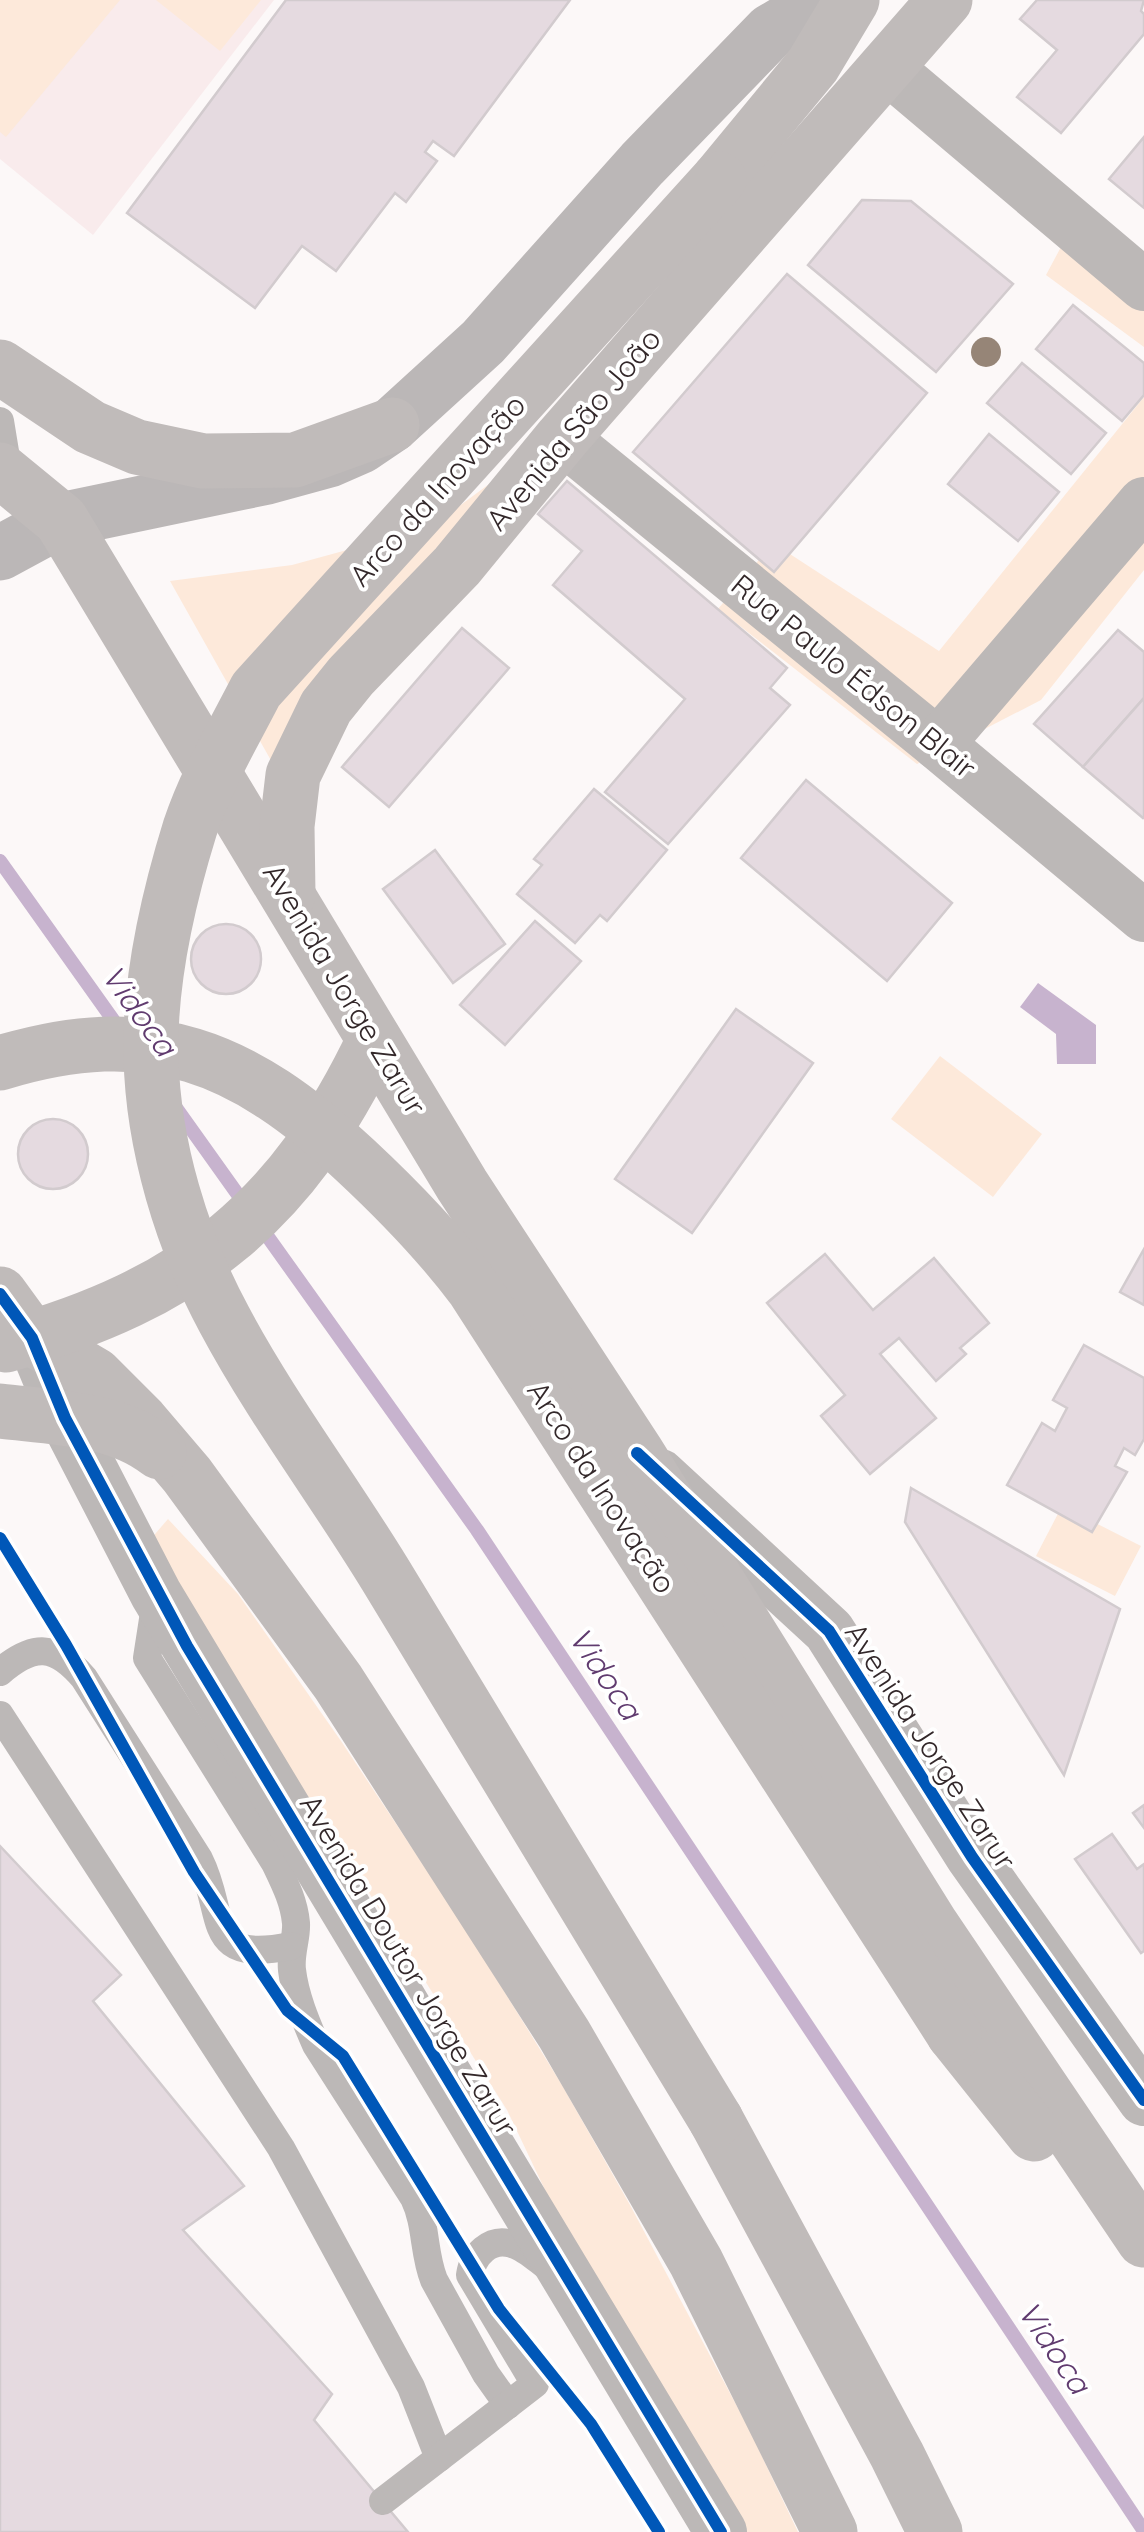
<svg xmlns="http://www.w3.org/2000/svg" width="1144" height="2532" font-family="Quicksand,sans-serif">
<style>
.built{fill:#f9ebec}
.green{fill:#fde9da}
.water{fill:#c7b3ce}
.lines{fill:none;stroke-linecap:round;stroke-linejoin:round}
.stream{stroke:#c7b3ce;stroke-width:14}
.building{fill:#e5dae0;stroke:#d2cbce;stroke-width:2.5}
.lane{stroke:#bcb8b7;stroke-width:28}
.street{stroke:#bcb8b7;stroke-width:52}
.secondary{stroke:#bbb7b7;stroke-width:55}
.primary{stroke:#c0bbba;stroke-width:55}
.primary-bridge{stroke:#c0bbba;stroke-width:55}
.cycleway-casing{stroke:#fff;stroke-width:19}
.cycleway{stroke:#0057b8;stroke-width:12}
.tree{fill:#968577}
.labels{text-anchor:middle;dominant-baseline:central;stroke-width:8;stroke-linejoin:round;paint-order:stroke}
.street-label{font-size:30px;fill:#33282a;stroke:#fff}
.water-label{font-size:32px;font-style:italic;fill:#603b6f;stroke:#fff}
</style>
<rect width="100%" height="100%" fill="#fcf8f8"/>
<!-- built -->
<polygon class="built" points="0,0 274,0 93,235 0,159"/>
<!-- green -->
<g class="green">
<polygon points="0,0 120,0 6,137 0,132"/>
<polygon points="156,0 261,0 220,51"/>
<polygon points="1069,232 1144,296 1144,347 1046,275"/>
<polygon points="1144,397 1144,570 1041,700 917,764 718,609 773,543 939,651"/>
<polygon points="523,459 278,773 170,581 292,565 431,527"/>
<polygon points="940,1056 1042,1134 993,1197 891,1119"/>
<polygon points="1062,1506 1141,1546 1115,1596 1036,1556"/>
<polygon points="168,1519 238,1594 341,1741 462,1923 562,2085 630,2205 748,2427 798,2532 738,2532 564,2230 507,2110 167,1575 149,1541"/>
</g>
<!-- water -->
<polygon class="water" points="1038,983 1096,1025 1096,1064 1057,1064 1056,1034 1020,1007"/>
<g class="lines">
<!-- stream -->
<g class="stream">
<polyline points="0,861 121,1031"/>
<polyline points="174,1105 246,1206"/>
<polyline points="258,1223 477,1530 1144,2531"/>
</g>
</g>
<!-- building -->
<g class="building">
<polygon points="286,0 570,0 454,156 433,141 425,152 437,161 406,202 395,193 336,271 302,246 255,308 127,213"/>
<polygon points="1037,0 1144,0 1141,11 1144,14 1144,34 1061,133 1017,97 1057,50 1020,19"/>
<polygon points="1144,137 1144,208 1109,179"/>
<polygon points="862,200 911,201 1013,284 936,372 808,265"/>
<polygon points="787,274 927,393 774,572 633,452"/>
<polygon points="1073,305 1144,363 1144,395 1122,421 1036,349"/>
<polygon points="1022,363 1106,433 1071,474 987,403"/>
<polygon points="989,434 1059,492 1018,541 948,484"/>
<polygon points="567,481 787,668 770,688 790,705 668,844 605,792 685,699 553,585 582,551 538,514"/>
<polygon points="462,628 509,668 389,807 342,767"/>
<polygon points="1118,630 1144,652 1144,698 1083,767 1034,724"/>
<polygon points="1144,698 1144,817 1143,818 1083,767"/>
<polygon points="806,780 952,903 887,981 741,858"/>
<polygon points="594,789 667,850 607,921 600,915 575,943 517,894 542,865 534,859"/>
<polygon points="435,850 505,944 453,983 383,889"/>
<polygon points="535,921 581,961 505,1045 460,1005"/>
<circle cx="226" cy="959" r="35"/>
<polygon points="736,1009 813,1063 692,1233 615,1179"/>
<circle cx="53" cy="1154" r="35"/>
<polygon points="1144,1249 1144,1305 1120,1292"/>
<polygon points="825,1254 873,1310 934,1258 989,1323 960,1348 966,1354 936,1381 899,1338 880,1354 936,1418 870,1474 821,1416 845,1395 767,1303"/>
<polygon points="1084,1345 1144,1378 1144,1439 1135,1455 1124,1448 1115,1466 1127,1472 1092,1532 1007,1485 1042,1423 1055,1431 1067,1408 1053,1400"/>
<polygon points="911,1488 1120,1609 1064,1775 905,1522"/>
<polygon points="1144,1805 1144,1828 1133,1813"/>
<polygon points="1112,1834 1137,1869 1144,1864 1144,1951 1141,1953 1075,1859"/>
<polygon points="0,1846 121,1975 93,2001 244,2186 183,2230 332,2394 314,2420 408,2532 0,2532"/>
</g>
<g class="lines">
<!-- lane -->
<g class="lane">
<polyline points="0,421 9,476"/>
<path d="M156 1600 147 1658 275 1863C284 1882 294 1901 296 1923 297 1938 290 1953 292 1970 295 1996 306 2022 316 2045L414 2198C427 2225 423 2253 434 2280L486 2374 508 2405"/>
<path d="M0 1672C34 1643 55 1644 84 1678L199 1859C228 1916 201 1964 291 1946"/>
<polyline points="0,1715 281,2148 411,2387 439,2458"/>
<path d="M383 2501 535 2384 470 2275C473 2255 490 2237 512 2244 525 2247 538 2260 549 2268"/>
</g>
<!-- street -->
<g class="street">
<polyline points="886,67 1144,285"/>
<polyline points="562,438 938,744 1144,916"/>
<polyline points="938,744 1144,503"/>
<polyline points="32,1338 65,1418 156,1594 721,2532"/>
<polyline points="660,1475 829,1631 972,1857 1144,2100"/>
</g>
<!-- secondary -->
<polyline class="secondary" points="0,553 61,520 267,477 329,460 361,446 392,425 483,342 642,164 771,31 824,0"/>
<!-- primary -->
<g class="primary">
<polyline points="719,179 813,65 852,0"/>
<polyline points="0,367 90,427 137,447 203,461 295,460 392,425"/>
<polyline points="0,470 61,520 462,1185 637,1453 932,1926 1144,2240"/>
<polyline points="288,895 287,826 293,775 326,707 351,676 457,566 562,438 945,0"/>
<polyline points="0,1294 32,1338 95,1375 141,1421 187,1475 338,1682 564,2034 696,2262 830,2532"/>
<path d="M6 1345C189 1295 293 1211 374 1040"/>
<path d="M0 1411C52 1417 117 1418 159 1452"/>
<polyline points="954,2034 1034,2134"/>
<polyline points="716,2120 897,2455 935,2532"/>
</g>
<!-- primary-bridge -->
<g class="primary-bridge">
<path d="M0 1063C151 1017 243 1056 355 1160 398 1200 438 1241 474 1289L954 2034"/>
<path d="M716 2120C608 1941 500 1762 391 1584 337 1494 273 1411 224 1319 182 1241 153 1146 151 1057 149 981 168 899 190 828 206 780 233 735 256 690L719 179"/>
</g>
<defs>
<g id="cycleway">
<polyline points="0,1294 32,1338 65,1418 187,1646 721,2532"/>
<polyline points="637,1453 829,1631 972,1857 1144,2100"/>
<polyline points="0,1538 66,1645 194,1872 287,2010 343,2056 499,2309 591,2424 659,2532"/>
</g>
</defs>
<!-- cycleway casing -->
<use href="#cycleway" class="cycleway-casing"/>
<!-- cycleway -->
<use href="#cycleway" class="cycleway"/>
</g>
<!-- trees -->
<circle class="tree" cx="986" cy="352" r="15"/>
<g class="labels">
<!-- street labels -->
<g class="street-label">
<text transform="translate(573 429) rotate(-50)">Avenida São João</text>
<text transform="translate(437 490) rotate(-48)">Arco da Inovação</text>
<text transform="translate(854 676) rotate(39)">Rua Paulo Édson Blair</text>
<text transform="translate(345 989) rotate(59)">Avenida Jorge Zarur</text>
<text transform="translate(602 1487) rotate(57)">Arco da Inovação</text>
<text transform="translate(931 1746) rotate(57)">Avenida Jorge Zarur</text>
<text transform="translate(409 1965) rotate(59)">Avenida Doutor Jorge Zarur</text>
</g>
<!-- water labels -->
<g class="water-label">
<text transform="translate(140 1010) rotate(54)">Vidoca</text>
<text transform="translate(606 1673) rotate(56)">Vidoca</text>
<text transform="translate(1055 2347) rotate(56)">Vidoca</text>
</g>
</g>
</svg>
